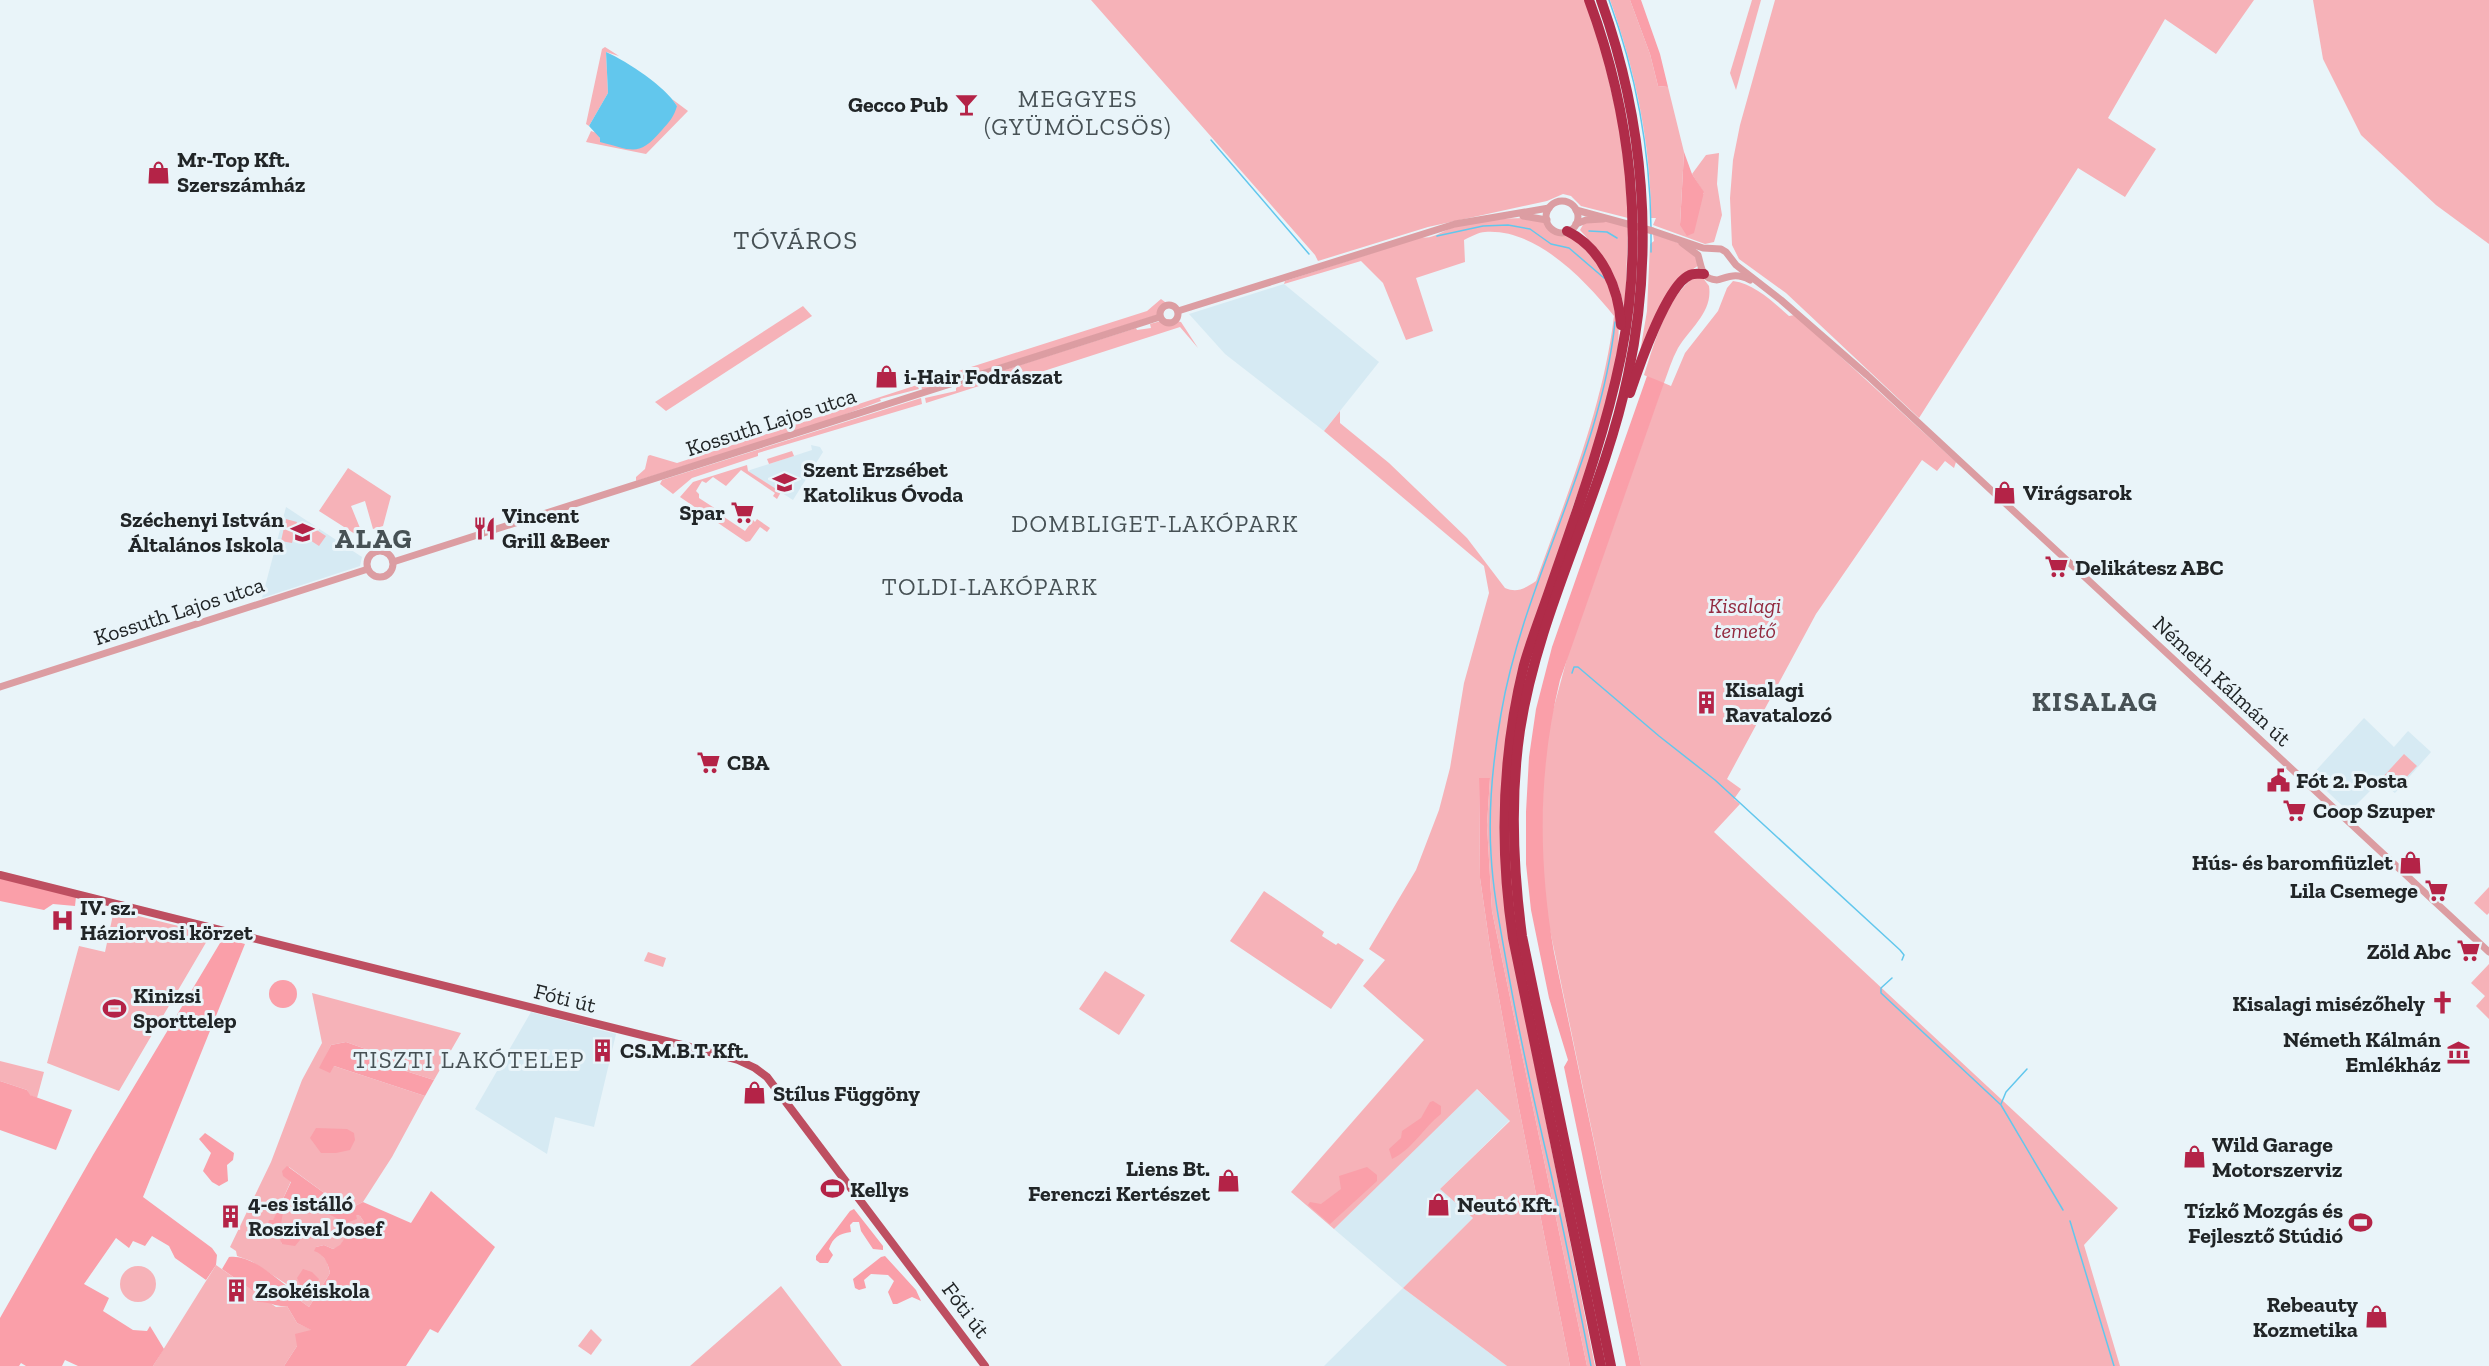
<svg xmlns="http://www.w3.org/2000/svg" width="2489" height="1366" font-family="'Zilla Slab',serif">
<style>
.built{fill:#d6eaf3}
.green{fill:#f6b2b8}
.forest{fill:#fa9fa9}
.water{fill:#62c7ed}
.lines{fill:none;stroke-linecap:round;stroke-linejoin:round}
.stream{stroke:#62c7ed;stroke-width:1.5}
.minor{stroke:#dc9da2;stroke-width:7}
.major{stroke:#be4f61;stroke-width:8}
.highway{stroke:#b02c49;stroke-width:10}
.labels{text-anchor:middle;dominant-baseline:central;stroke-width:6;stroke-linejoin:round;paint-order:stroke}
.poi-label{font-size:22px;font-weight:bold;fill:#212527;stroke:#e9f4f9;text-anchor:start}
.street-label{font-size:22px;fill:#212527;stroke:#e9f4f9}
.park-label{font-size:22px;font-style:italic;fill:#932b40;stroke:#e9f4f9}
.neighbourhood-label{font-size:24px;letter-spacing:1.5px;fill:#475155;stroke:#e9f4f9}
.quarter-label{font-size:26px;letter-spacing:1.5px;fill:#475155;stroke:#e9f4f9}
.district-label{font-size:28px;font-weight:bold;letter-spacing:1.5px;fill:#475155;stroke:#e9f4f9}
</style>
<rect width="100%" height="100%" fill="#e9f4f9"/>
<!-- built -->
<g class="built">
<polygon points="1284,284 1379,362 1324,431 1225,354 1189,314"/>
<polygon points="811,445 820,447 823,452 793,500 747,471 812,450"/>
<polygon points="286,507 362,557 360,566 262,598"/>
<polygon points="2364,718 2394,747 2408,731 2431,752 2395,793 2380,781 2349,812 2311,776"/>
<polygon points="531,1012 616,1034 594,1127 555,1117 547,1154 475,1109"/>
<polygon points="1476,1089 1510,1120 1440,1189 1473,1218 1403,1288 1507,1366 1324,1366 1403,1288 1334,1229"/>
</g>
<!-- green -->
<g class="green">
<polygon points="1091,0 1586,0 1597,29 1623,142 1628,218 1581,206 1571,196 1563,194 1547,201 1428,227 1318,261 1315,255"/>
<path d="M1610 0H1630L1650 54 1658 86 1668 87 1684 152 1680 224 1704 193 1692 174 1706 155 1719 153 1717 184 1722 215 1714 242 1705 244 1653 225 1656 218H1651C1651 144 1635 69 1610 0Z"/>
<polygon points="1752,0 1761,0 1736,90 1730,73"/>
<polygon points="1775,0 2254,0 2216,54 2165,19 2108,118 2156,149 2125,197 2078,168 1919,418 1786,293 1739,259 1732,245 1730,198 1733,160 1740,125"/>
<polygon points="2313,0 2489,0 2489,244 2436,205 2361,135 2323,59"/>
<polygon points="605,47 619,56 606,52 608,93 589,126 586,124 602,49"/>
<polygon points="672,99 688,111 646,154 586,142 591,131 597,133 600,138 677,106"/>
<path d="M1526 218 1542 221 1553 233 1571 235 1602 267 1619 317 1618 354 1593 452 1573 506 1509 725 1532 1052 1595 1366H1587L1492 911 1487 825 1490 778H1479L1480 878 1491 954 1518 1103 1570 1366H1507L1403 1288 1473 1218 1440 1189 1510 1121 1477 1089 1334 1229 1291 1192 1424 1040 1363 986 1385 960 1369 949 1416 870 1439 810 1450 768 1464 683 1489 593 1484 566 1324 431 1340 411V423L1389 463 1467 538 1505 588C1517 593 1524 589 1536 581 1567 495 1603 408 1614 316 1585 280 1536 228 1485 232 1479 232 1470 237 1464 240L1465 262 1416 278 1433 331 1406 340 1383 283 1361 261 1284 284 1285 281 1422 237C1432 240 1443 230 1455 227 1479 221 1502 218 1526 218Z"/>
<path d="M1606 221 1628 227 1625 312C1619 276 1604 256 1580 230L1584 223Z"/>
<path d="M1653 234C1673 241 1692 244 1699 265L1689 272 1638 364 1647 311 1650 244 1654 241Z"/>
<path d="M1695 277 1703 278 1709 286C1713 312 1690 328 1678 348 1672 359 1668 372 1664 383L1671 386 1685 353 1718 311 1727 288 1733 281C1755 284 1773 302 1789 316L1795 315 1956 462 1954 468 1945 461 1937 471 1922 460 1816 614 1727 779 1741 789 1734 799 1740 804 1714 832 2118 1208 2084 1245 2120 1366H1641L1546 911 1541 843 1543 783 1549 725 1568 655 1663 384 1644 375C1654 345 1667 295 1695 277Z"/>
<polygon points="1161,299 1169,305 1163,313 922,390 921,383 1147,311"/>
<polygon points="803,306 812,316 666,411 655,402"/>
<polygon points="1168,319 1181,322 1198,348 1180,327 1004,384 1001,379 926,403 925,398 956,391 956,388 964,383 1136,328 1137,330 1151,328 1150,324"/>
<polygon points="917,385 919,389 880,399 881,401 830,420 636,481 636,477 645,469 648,456 650,455 677,463"/>
<polygon points="921,398 922,404 758,453 758,456 692,478 673,494 660,484 662,480"/>
<polygon points="792,451 794,456 769,464 767,459"/>
<polygon points="747,465 748,471 781,492 777,499 773,496 775,493 741,470 726,486 713,477 706,483 702,481 696,491 699,494 699,498 716,509 715,511 745,531 753,520 755,522 757,519 770,528 767,532 760,527 750,541 746,542 680,497 693,482"/>
<polygon points="348,468 391,496 383,526 373,529 365,501 351,506 362,533 355,534 319,511"/>
<polygon points="286,519 297,522 292,543 281,541"/>
<polygon points="306,523 326,536 319,546 299,533"/>
<polygon points="2404,754 2417,766 2394,790 2381,779"/>
<polygon points="2489,887 2489,913 2487,915 2474,903"/>
<polygon points="1264,891 1324,932 1322,936 1336,945 1338,943 1364,960 1331,1009 1230,941"/>
<polygon points="114,910 211,934 119,1091 47,1063 79,946 105,952"/>
<polygon points="648,952 666,958 663,967 644,961"/>
<polygon points="2489,964 2489,1019 2476,1006 2485,996 2471,983"/>
<polygon points="1105,971 1145,995 1119,1035 1079,1009"/>
<polygon points="312,993 461,1033 434,1080 377,1062 377,1053 346,1042 331,1045 320,1068 334,1066 425,1096 392,1157 363,1202 355,1206 327,1195 289,1167 291,1181 273,1221 282,1244 295,1232 282,1225 282,1213 290,1199 295,1197 360,1216 364,1222 350,1230 340,1246 333,1249 324,1245 316,1247 327,1262 330,1273 309,1307 298,1299 297,1291 251,1261 237,1256 236,1251 230,1247 271,1162 302,1080 322,1043"/>
<polygon points="0,1061 44,1072 37,1098 29,1095 27,1090 0,1081"/>
<polygon points="216,1265 276,1307 287,1306 297,1323 312,1330 297,1346 284,1366 153,1366"/>
<circle cx="138" cy="1284" r="18"/>
<polygon points="781,1286 842,1366 690,1366 698,1359"/>
<polygon points="591,1329 602,1340 591,1355 578,1346"/>
</g>
<!-- forest -->
<g class="forest">
<polygon points="1630,0 1641,0 1660,54 1668,87 1658,86 1650,54"/>
<polygon points="1684,152 1692,174 1704,192 1694,233 1687,236 1680,225"/>
<path d="M1647 376 1664 383 1560 680C1538 771 1538 860 1554 952L1641 1366H1626L1564 1067 1568 1060 1549 998 1531 910 1526 864V812L1529 757 1536 709 1552 647Z"/>
<polygon points="1479,778 1490,778 1487,825 1492,911 1587,1366 1570,1366 1518,1103 1491,954 1480,878"/>
<polygon points="0,878 76,897 75,906 53,904 44,910 0,901"/>
<polygon points="223,938 245,944 143,1197 212,1248 217,1255 216,1265 206,1280 175,1258 169,1246 152,1236 145,1246 133,1241 129,1248 116,1238 84,1284 109,1298 103,1311 133,1330 147,1331 150,1326 164,1349 153,1366 78,1366 65,1360 62,1366 26,1366 21,1363 19,1366 0,1366 0,1318 93,1155"/>
<circle cx="283" cy="994" r="14"/>
<polygon points="346,1042 377,1053 377,1062 434,1080 425,1096 334,1066 330,1073 319,1068 331,1045"/>
<polygon points="0,1081 27,1090 30,1095 72,1110 56,1150 0,1130"/>
<path d="M1433 1101 1441 1106V1114C1423 1128 1413 1149 1392 1159L1389 1149 1401 1138 1402 1131 1421 1118 1430 1102Z"/>
<polygon points="316,1128 347,1129 354,1133 355,1140 350,1150 336,1153 321,1153 310,1138"/>
<polygon points="205,1133 234,1153 233,1160 227,1165 228,1181 219,1186 212,1182 203,1171 211,1153 199,1139"/>
<path d="M287 1166 327 1195 355 1206 363 1202 411 1223 431 1191 495 1247 438 1333 430 1329 406 1366H284L297 1346 295 1334 311 1330 297 1323 287 1306C275 1307 269 1301 257 1302V1294L222 1269 229 1257C251 1254 274 1277 291 1289L297 1291 298 1299 309 1307 330 1273C328 1263 324 1254 314 1251L316 1247 324 1245 333 1249 340 1245 350 1230 364 1222 360 1216 356 1215 357 1219 346 1223 295 1197C285 1201 281 1215 282 1225L295 1232 300 1240 295 1246 282 1244 277 1234 267 1227 269 1220H273L291 1182 283 1176 282 1171Z"/>
<polygon points="1367,1167 1377,1175 1377,1181 1330,1224 1308,1205 1310,1202 1321,1204 1341,1189 1339,1176"/>
<path d="M854 1209 883 1246V1250L873 1249 861 1231 859 1222H853L850 1225 851 1232C839 1234 833 1237 829 1249L833 1255 828 1263H820L816 1260V1256L850 1211Z"/>
<polygon points="885,1256 916,1290 921,1301 912,1297 897,1304 893,1304 888,1292 894,1281 888,1275 871,1274 864,1280 866,1288 859,1290 855,1288 853,1279 881,1257"/>
<polygon points="303,1269 312,1272 319,1279 316,1285 311,1284 309,1290 303,1290 297,1278"/>
</g>
<!-- water -->
<path class="water" d="M606 52C628 62 665 86 677 106 674 117 669 122 662 130 638 158 633 150 600 142V138L589 126 608 93Z"/>
<g class="lines">
<!-- stream -->
<g class="stream">
<path d="M1609 0C1636 73 1650 150 1651 228"/>
<polyline points="1211,140 1309,254"/>
<polyline points="1589,231 1607,232 1617,238"/>
<polyline points="1651,233 1651,252"/>
<polyline points="1437,236 1483,226 1508,225 1530,229 1551,244 1569,248 1604,278"/>
<polyline points="1572,673 1574,667 1578,667 1659,736 1715,780 1900,950 1904,955 1902,960"/>
<polyline points="1892,978 1881,988 1881,993 2001,1105 2063,1210"/>
<polyline points="2001,1104 2006,1092 2027,1069"/>
<polyline points="2070,1221 2114,1366"/>
<path d="M1591 1366C1576 1290 1561 1215 1543 1139 1530 1083 1518 1027 1508 971 1501 932 1493 893 1491 854 1488 807 1493 760 1501 714 1524 579 1601 458 1615 322"/>
</g>
<!-- minor -->
<g class="minor">
<circle cx="1562" cy="217" r="16"/>
<polyline points="1576,210 1653,231 1703,248 1721,249 1726,252 1736,265 1781,300 1867,375 2489,952"/>
<polyline points="1523,216 1547,220"/>
<polyline points="1576,224 1586,220 1603,219"/>
<path d="M1682 243 1698 255C1702 268 1701 279 1717 280 1731 276 1737 273 1750 280"/>
<circle cx="1169" cy="314" r="9"/>
<polyline points="1178,311 1455,224 1549,208"/>
<circle cx="380" cy="564" r="13"/>
<polyline points="393,562 1160,317"/>
<polyline points="0,687 368,569"/>
</g>
<!-- major -->
<polyline class="major" points="0,875 698,1049 738,1060 755,1068 767,1077 985,1366"/>
<!-- highway -->
<g class="highway">
<path d="M1589 0C1631 113 1645 237 1621 356 1605 434 1578 508 1552 583 1543 610 1532 637 1524 665 1502 755 1499 846 1513 938L1601 1366"/>
<path d="M1601 0C1644 121 1655 249 1628 375 1603 496 1539 607 1520 730 1510 798 1513 868 1522 936L1611 1366"/>
<path d="M1567 231C1602 248 1619 289 1621 325"/>
<path d="M1630 393C1638 369 1667 284 1690 275 1694 273 1699 274 1704 274"/>
</g>
</g>
<!-- icons -->
<defs>
<symbol id="bar-bare" viewBox="-9 -9 18 18"><path d="M-6-5H6L.8 .8V4.5H3.5V6h-7V4.5H-.8V.8Z" fill="#b42347" stroke="#e9f4f9" stroke-width="2.5" paint-order="stroke"/></symbol>
<symbol id="shop-bare" viewBox="-9 -9 18 18"><path d="M-5-2.5h2.3a2.7 3.5 0 0 1 5.4 0H5L5.5 6h-11ZM-1.5-2.5h3a1.5 2.3 0 0 0-3 0Z" fill="#b42347" stroke="#e9f4f9" stroke-width="2.5" paint-order="stroke"/></symbol>
<symbol id="school-bare" viewBox="-9 -9 18 18"><path d="M0-5L7-2L0 1L-7-2ZM-4 1L0 2.5L4 1V4Q0 6-4 4Z" fill="#b42347" stroke="#e9f4f9" stroke-width="2.5" paint-order="stroke"/></symbol>
<symbol id="supermarket-bare" viewBox="-9 -9 18 18"><path d="M-6-5.5h2.5l.6 2H6L4.5 2H-2.5L-4.4-4H-6ZM-1.5 3.2a1.3 1.3 0 1 0 .1 0ZM3 3.2a1.3 1.3 0 1 0 .1 0Z" fill="#b42347" stroke="#e9f4f9" stroke-width="2.5" paint-order="stroke"/></symbol>
<symbol id="restaurant-bare" viewBox="-9 -9 18 18"><path d="M-5-6h1v4h1v-4h1v4h1v-4h1v5L-1.5 .5V6h-2V.5L-5-1ZM5-6V6H3V1.5H1.5Q1.5-4 5-6Z" fill="#b42347" stroke="#e9f4f9" stroke-width="2.5" paint-order="stroke"/></symbol>
<symbol id="building-bare" viewBox="-9 -9 18 18"><path d="M-4-6H4V6H1V3H-1V6H-4ZM-2.5-4.3h1.7v1.8h-1.7ZM.8-4.3h1.7v1.8H.8ZM-2.5-1h1.7V.8h-1.7ZM.8-1h1.7V.8H.8Z" fill="#b42347" stroke="#e9f4f9" stroke-width="2.5" paint-order="stroke"/></symbol>
<symbol id="civic-bare" viewBox="-9 -9 18 18"><path d="M-.6-6.5H3V-4.5H.6V-3L4-1V1h2V6H-6V1h2V-1L-.6-3ZM-1.2 2.5V6h2.4V2.5Z" fill="#b42347" stroke="#e9f4f9" stroke-width="2.5" paint-order="stroke"/></symbol>
<symbol id="hospital-bare" viewBox="-9 -9 18 18"><path d="M-5-5h3v3.5h4V-5h3V5h-3V1.5h-4V5h-3Z" fill="#b42347" stroke="#e9f4f9" stroke-width="2.5" paint-order="stroke"/></symbol>
<symbol id="church-bare" viewBox="-9 -9 18 18"><path d="M-1.2-6h2.4v3.5h3.3v2.4h-3.3V6h-2.4V-.1h-3.3v-2.4h3.3Z" fill="#b42347" stroke="#e9f4f9" stroke-width="2.5" paint-order="stroke"/></symbol>
<symbol id="stadium-bare" viewBox="-9 -9 18 18"><path d="M0-5a6.5 5 0 1 0 0 10a6.5 5 0 1 0 0-10ZM-3.5-1.8h7v3.6h-7Z" fill="#b42347" stroke="#e9f4f9" stroke-width="2.5" paint-order="stroke"/></symbol>
<symbol id="museum-bare" viewBox="-9 -9 18 18"><path d="M0-6L6-3V-2H-6V-3ZM-5-1h2V3h-2ZM-1-1h2V3h-2ZM3-1h2V3H3ZM-6 4H6V6H-6Z" fill="#b42347" stroke="#e9f4f9" stroke-width="2.5" paint-order="stroke"/></symbol>
</defs>
<g fill-rule="evenodd">
<use href="#bar-bare" x="950" y="88" width="33" height="33"/>
<use href="#shop-bare" x="142" y="156" width="33" height="33"/>
<use href="#shop-bare" x="870" y="360" width="33" height="33"/>
<use href="#school-bare" x="768" y="466" width="33" height="33"/>
<use href="#shop-bare" x="1988" y="476" width="33" height="33"/>
<use href="#supermarket-bare" x="726" y="496" width="33" height="33"/>
<use href="#restaurant-bare" x="468" y="512" width="33" height="33"/>
<use href="#school-bare" x="286" y="516" width="33" height="33"/>
<use href="#supermarket-bare" x="2040" y="550" width="33" height="33"/>
<use href="#building-bare" x="1690" y="686" width="33" height="33"/>
<use href="#supermarket-bare" x="692" y="746" width="33" height="33"/>
<use href="#civic-bare" x="2262" y="764" width="33" height="33"/>
<use href="#supermarket-bare" x="2278" y="794" width="33" height="33"/>
<use href="#shop-bare" x="2394" y="846" width="33" height="33"/>
<use href="#supermarket-bare" x="2420" y="874" width="33" height="33"/>
<use href="#hospital-bare" x="46" y="904" width="33" height="33"/>
<use href="#supermarket-bare" x="2452" y="934" width="33" height="33"/>
<use href="#church-bare" x="2426" y="986" width="33" height="33"/>
<use href="#stadium-bare" x="98" y="992" width="33" height="33"/>
<use href="#building-bare" x="586" y="1034" width="33" height="33"/>
<use href="#museum-bare" x="2442" y="1036" width="33" height="33"/>
<use href="#shop-bare" x="738" y="1076" width="33" height="33"/>
<use href="#shop-bare" x="2178" y="1140" width="33" height="33"/>
<use href="#shop-bare" x="1212" y="1164" width="33" height="33"/>
<use href="#stadium-bare" x="816" y="1172" width="33" height="33"/>
<use href="#shop-bare" x="1422" y="1188" width="33" height="33"/>
<use href="#building-bare" x="214" y="1200" width="33" height="33"/>
<use href="#stadium-bare" x="2344" y="1206" width="33" height="33"/>
<use href="#building-bare" x="220" y="1274" width="33" height="33"/>
<use href="#shop-bare" x="2360" y="1300" width="33" height="33"/>
</g>
<g class="labels">
<!-- poi labels -->
<g class="poi-label">
<text x="948" y="104" text-anchor="end">Gecco Pub</text>
<text x="177" y="159">Mr-Top Kft.<tspan x="177" dy="25">Szerszámház</tspan></text>
<text x="904" y="376">i-Hair Fodrászat</text>
<text x="803" y="469">Szent Erzsébet<tspan x="803" dy="25">Katolikus Óvoda</tspan></text>
<text x="2023" y="492">Virágsarok</text>
<text x="725" y="512" text-anchor="end">Spar</text>
<text x="502" y="515">Vincent<tspan x="502" dy="25">Grill &amp;Beer</tspan></text>
<text x="284" y="519" text-anchor="end">Széchenyi István<tspan x="284" dy="25">Általános Iskola</tspan></text>
<text x="2075" y="567">Delikátesz ABC</text>
<text x="1725" y="689">Kisalagi<tspan x="1725" dy="25">Ravatalozó</tspan></text>
<text x="727" y="762">CBA</text>
<text x="2296" y="780">Fót 2. Posta</text>
<text x="2313" y="810">Coop Szuper</text>
<text x="2393" y="862" text-anchor="end">Hús- és baromfiüzlet</text>
<text x="2418" y="890" text-anchor="end">Lila Csemege</text>
<text x="80" y="907">IV. sz.<tspan x="80" dy="25">Háziorvosi körzet</tspan></text>
<text x="2451" y="951" text-anchor="end">Zöld Abc</text>
<text x="133" y="995">Kinizsi<tspan x="133" dy="25">Sporttelep</tspan></text>
<text x="2425" y="1003" text-anchor="end">Kisalagi misézőhely</text>
<text x="2441" y="1039" text-anchor="end">Németh Kálmán<tspan x="2441" dy="25">Emlékház</tspan></text>
<text x="620" y="1050">CS.M.B.T Kft.</text>
<text x="773" y="1093">Stílus Függöny</text>
<text x="2212" y="1144">Wild Garage<tspan x="2212" dy="25">Motorszerviz</tspan></text>
<text x="1210" y="1168" text-anchor="end">Liens Bt.<tspan x="1210" dy="25">Ferenczi Kertészet</tspan></text>
<text x="850" y="1189">Kellys</text>
<text x="248" y="1203">4-es istálló<tspan x="248" dy="25">Roszival Josef</tspan></text>
<text x="1457" y="1204">Neutó Kft.</text>
<text x="2343" y="1210" text-anchor="end">Tízkő Mozgás és<tspan x="2343" dy="25">Fejlesztő Stúdió</tspan></text>
<text x="255" y="1290">Zsokéiskola</text>
<text x="2358" y="1304" text-anchor="end">Rebeauty<tspan x="2358" dy="25">Kozmetika</tspan></text>
</g>
<!-- street labels -->
<g class="street-label">
<text transform="translate(771 422) rotate(-18)">Kossuth Lajos utca</text>
<text transform="translate(179 611) rotate(-18)">Kossuth Lajos utca</text>
<text transform="translate(2222 681) rotate(43)">Németh Kálmán út</text>
<text transform="translate(565 998) rotate(14)">Fóti út</text>
<text transform="translate(966 1310) rotate(53)">Fóti út</text>
</g>
<!-- park labels -->
<g class="park-label">
<text x="1745" y="605">Kisalagi<tspan x="1745" dy="25">temető</tspan></text>
</g>
<!-- neighbourhood labels -->
<g class="neighbourhood-label">
<text x="1078" y="98">MEGGYES<tspan x="1078" dy="28">(GYÜMÖLCSÖS)</tspan></text>
<text x="1155" y="523">DOMBLIGET-LAKÓPARK</text>
<text x="990" y="586">TOLDI-LAKÓPARK</text>
<text x="469" y="1059">TISZTI LAKÓTELEP</text>
</g>
<!-- quarter labels -->
<g class="quarter-label">
<text x="796" y="240">TÓVÁROS</text>
</g>
<!-- district labels -->
<g class="district-label">
<text x="374" y="538">ALAG</text>
<text x="2095" y="701">KISALAG</text>
</g>
</g>
</svg>
